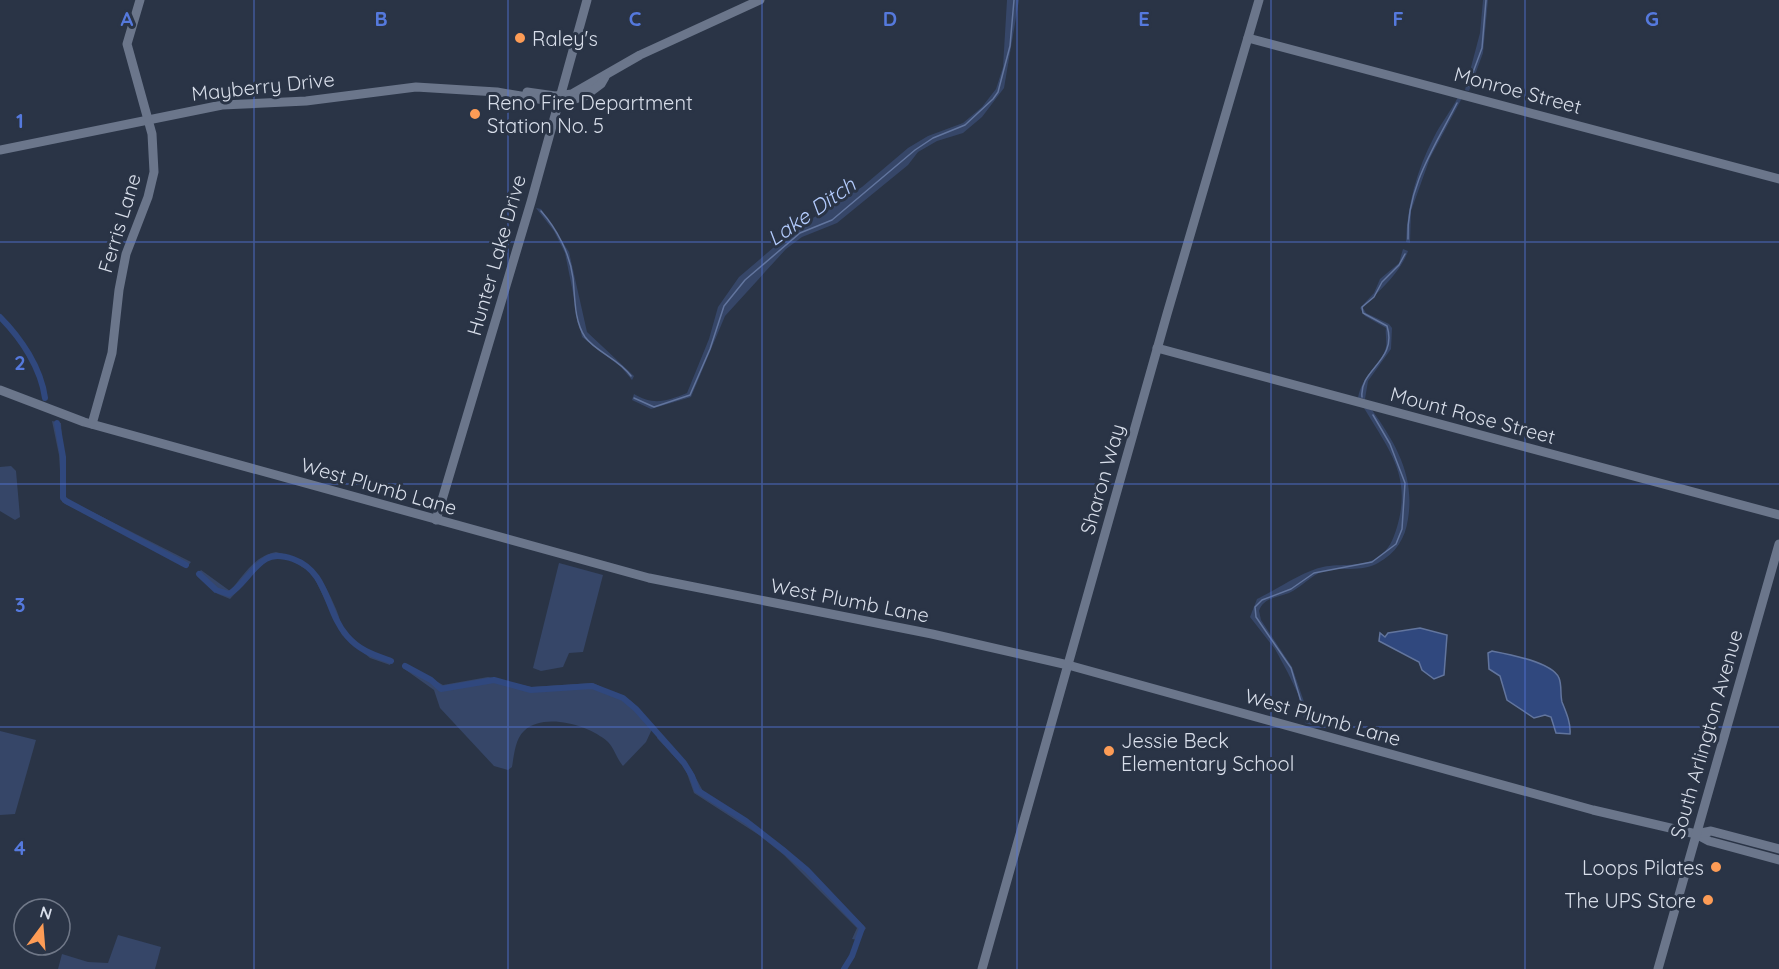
<svg xmlns="http://www.w3.org/2000/svg" width="1779" height="969" font-family="Quicksand,sans-serif">
<style>
.green{fill:#364668}
.water{fill:#30487e;stroke:#62759e;stroke-width:1.5}
.lines{fill:none;stroke-linecap:round;stroke-linejoin:round}
.stream{stroke:#62759e;stroke-width:1.5}
.canal{stroke:#30487e;stroke-width:6}
.secondary{stroke:#6b768b;stroke-width:9}
.grid{fill:none;stroke:#5579dd;stroke-width:1.5;stroke-opacity:0.55}
.poi-dot{fill:#fd9c56;stroke:#2a3446;stroke-width:2}
.labels{text-anchor:middle;dominant-baseline:central;stroke-width:6;stroke-linejoin:round;paint-order:stroke}
.poi-label{font-size:20px;fill:#d8deea;stroke:#2a3446;text-anchor:start}
.street-label{font-size:20px;fill:#d8deea;stroke:#2a3446}
.water-label{font-size:21px;font-style:italic;fill:#b4ccfe;stroke:#2a3446}
.grid-label{font-size:20px;text-anchor:middle;font-weight:bold;fill:#5579dd;stroke:#2a3446;stroke-width:6;stroke-linejoin:round;paint-order:stroke}
</style>
<rect width="100%" height="100%" fill="#2a3446"/>
<!-- green -->
<g class="green">
<path d="M1007 0H1019L1004 88 982 117 963 133 937 141 918 152 908 165 837 223 802 237 786 249 725 316 691 397 651 409 632 400 634 394C654 406 667 401 687 393L709 339 718 307 739 277 794 230 862 187 908 148 928 136 963 123 982 107 996 89 1003 67Z"/>
<polygon points="1483,0 1488,0 1483,53 1469,91 1465,90 1480,33"/>
<path d="M1458 97 1462 98 1430 158 1411 211 1410 243 1406 242C1407 206 1417 169 1434 137 1441 123 1451 111 1458 97Z"/>
<polygon points="536,208 541,209 569,252 587,332 634,376 632,380 621,367 582,337 565,253 554,231"/>
<path d="M1403 249 1408 251C1400 274 1378 291 1363 308L1366 313 1389 324 1392 328 1391 349 1368 381 1365 399 1358 398C1362 374 1382 365 1386 347 1387 341 1385 334 1386 328L1365 316 1360 308 1374 293 1380 279 1399 263Z"/>
<path d="M1364 408 1372 410C1396 444 1415 476 1408 519 1405 539 1396 553 1378 563 1360 573 1342 566 1324 571 1311 575 1302 587 1289 593 1278 597 1263 598 1259 611L1261 620 1292 667 1312 725 1305 723 1298 694 1288 673 1275 649 1250 617 1257 599C1276 590 1303 571 1323 567 1340 563 1361 568 1377 558 1389 550 1393 540 1397 527 1412 476 1389 450 1364 408Z"/>
<polygon points="52,421 61,423 65,498 191,562 187,567 62,502 59,455"/>
<polygon points="11,466 16,471 20,517 15,520 0,511 0,467"/>
<path d="M276 552C313 561 322 576 336 609 339 616 341 625 345 631 356 646 375 653 392 659L390 665 370 658 342 635 312 573 289 559 278 557 267 559 230 599 218 594 197 575 201 570 230 591C244 575 254 556 276 552Z"/>
<polygon points="559,563 603,575 583,652 569,653 563,667 541,671 533,668"/>
<path d="M405 664 443 685 488 677 531 687 593 683 631 701 653 727 646 742 623 766C617 759 614 748 608 742 589 725 544 712 524 731 515 739 514 756 512 767L508 770 494 766 440 708 434 690 403 668Z"/>
<polygon points="0,731 36,740 15,814 0,815"/>
<polygon points="659,732 691,769 704,793 772,839 866,928 858,940 852,939 857,928 784,855 759,835 694,793 685,768 657,738"/>
<polygon points="118,935 161,947 155,969 58,969 62,954 88,962 108,963"/>
</g>
<!-- water -->
<g class="water">
<polygon points="1420,628 1447,635 1444,675 1434,679 1422,670 1419,662 1379,641 1380,633 1385,637 1388,633"/>
<path d="M1492 651C1508 654 1552 662 1559 678 1562 685 1560 694 1562 702 1566 712 1571 723 1570 734L1556 733 1551 717 1545 715 1534 718 1507 700 1500 676 1489 669 1488 653Z"/>
</g>
<g class="lines">
<!-- stream -->
<g class="stream">
<polyline points="1468,86 1482,48 1486,0"/>
<path d="M541 211C557 229 570 254 573 278 575 296 574 321 585 337 596 352 619 359 631 376"/>
<path d="M1408 239C1406 188 1435 146 1457 103"/>
<path d="M1362 397C1359 369 1398 361 1387 326L1363 313 1362 307 1374 297 1382 282 1399 265 1405 254"/>
<polyline points="634,398 654,407 690,395 710,349 724,306 745,280 800,233 832,220 915,150 933,138 965,125 993,99 998,92 1010,46 1014,0"/>
<polyline points="1306,718 1291,668 1256,617 1255,607 1262,600 1291,589 1314,573 1372,562 1396,544 1402,529 1405,483 1390,444 1373,415"/>
</g>
<!-- canal -->
<g class="canal">
<path d="M0 317C21 338 41 368 45 398"/>
<polyline points="57,423 63,457 63,498 66,501 186,565"/>
<path d="M199 574 216 590 229 594C243 586 251 568 266 559 274 554 284 556 293 559 329 572 325 611 347 636 360 651 374 655 391 661"/>
<polyline points="405,666 431,680 441,689 494,680 531,690 592,686 623,698 636,709 684,763 692,776 697,790 746,821 782,849 807,870 862,928 852,956 844,969"/>
</g>
<!-- secondary -->
<g class="secondary">
<polyline points="1248,38 1779,179"/>
<polyline points="527,92 555,96 572,94 640,55 760,0"/>
<polyline points="0,150 222,105 306,101 416,87 497,92 562,103 585,96 601,84 605,77"/>
<polyline points="1157,348 1779,515"/>
<polyline points="0,390 84,422 649,578 932,634 1068,665 1593,810 1696,834 1709,841 1779,860"/>
<polyline points="92,424 112,353 119,290 126,254 148,197 154,172 152,134 127,44 140,0"/>
<polyline points="436,520 531,202 587,0"/>
<polyline points="1696,834 1711,831 1779,849"/>
<polyline points="982,969 1167,314 1259,0"/>
<polyline points="1658,969 1779,544"/>
</g>
</g>
<!-- grid -->
<path class="grid" d="M254 0V969M508 0V969M762 0V969M1017 0V969M1271 0V969M1525 0V969M0 242H1779M0 484H1779M0 727H1779"/>
<!-- markers -->
<g class="poi-dot">
<circle cx="520" cy="38" r="6"/>
<circle cx="475" cy="114" r="6"/>
<circle cx="1109" cy="751" r="6"/>
<circle cx="1716" cy="867" r="6"/>
<circle cx="1708" cy="900" r="6"/>
</g>
<g class="labels">
<!-- poi labels -->
<g class="poi-label">
<text x="532" y="38">Raley's</text>
<text x="487" y="102">Reno Fire Department<tspan x="487" dy="23">Station No. 5</tspan></text>
<text x="1121" y="740">Jessie Beck<tspan x="1121" dy="23">Elementary School</tspan></text>
<text x="1704" y="867" text-anchor="end">Loops Pilates</text>
<text x="1696" y="900" text-anchor="end">The UPS Store</text>
</g>
<!-- street labels -->
<g class="street-label">
<text transform="translate(263 86) rotate(-6)">Mayberry Drive</text>
<text transform="translate(1518 90) rotate(15)">Monroe Street</text>
<text transform="translate(119 223) rotate(-73)">Ferris Lane</text>
<text transform="translate(496 255) rotate(-74)">Hunter Lake Drive</text>
<text transform="translate(1473 415) rotate(15)">Mount Rose Street</text>
<text transform="translate(1102 479) rotate(-74)">Sharon Way</text>
<text transform="translate(379 486) rotate(16)">West Plumb Lane</text>
<text transform="translate(850 600) rotate(11)">West Plumb Lane</text>
<text transform="translate(1323 717) rotate(16)">West Plumb Lane</text>
<text transform="translate(1706 734) rotate(-74)">South Arlington Avenue</text>
</g>
<!-- water labels -->
<g class="water-label">
<text transform="translate(811 211) rotate(-35)">Lake Ditch</text>
</g>
</g>
<g class="grid-label">
<text x="127" y="26">A</text>
<text x="381" y="26">B</text>
<text x="635" y="26">C</text>
<text x="890" y="26">D</text>
<text x="1144" y="26">E</text>
<text x="1398" y="26">F</text>
<text x="1652" y="26">G</text>
<text x="20" y="128">1</text>
<text x="20" y="370">2</text>
<text x="20" y="612">3</text>
<text x="20" y="855">4</text>
</g>
<!-- north arrow -->
<g transform="translate(42 927) rotate(16)"><circle r="28" fill="#2a3446" stroke="#707888" stroke-width="1.5"/>
<path d="M0-4.5L10 22L0 15L-10 22Z" fill="#fd9c56"/>
<text y="-9" font-size="16" font-weight="bold" text-anchor="middle" fill="#d8deea">N</text>
</g>
</svg>
